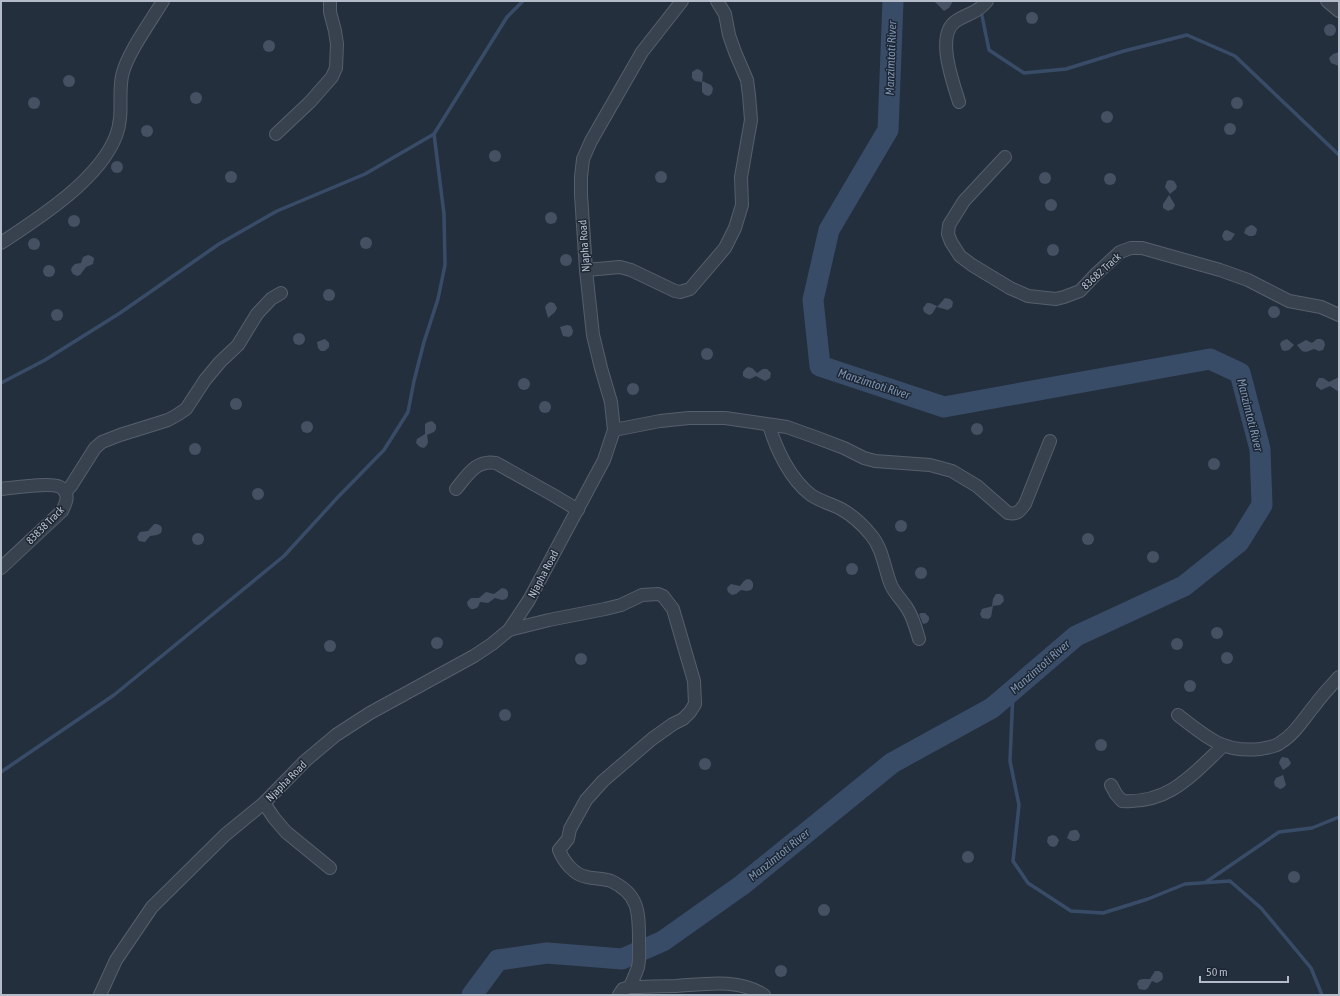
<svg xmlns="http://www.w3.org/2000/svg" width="1340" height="996" font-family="'Asap Condensed',sans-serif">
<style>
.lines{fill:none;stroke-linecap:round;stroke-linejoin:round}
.stream{stroke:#394c67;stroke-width:3.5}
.river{stroke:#394c67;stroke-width:21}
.building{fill:#455162}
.minor-casing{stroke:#565f6c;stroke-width:14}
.minor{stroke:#38414e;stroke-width:12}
.labels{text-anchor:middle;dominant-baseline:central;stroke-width:3;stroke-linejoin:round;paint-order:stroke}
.street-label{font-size:11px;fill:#b4bcc9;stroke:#1d2633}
.water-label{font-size:12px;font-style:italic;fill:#7c92b1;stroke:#1d2633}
</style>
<rect width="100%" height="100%" fill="#242f3e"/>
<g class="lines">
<!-- stream -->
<g class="stream">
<polyline points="981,11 989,50 1024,73 1066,69 1124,51 1187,35 1235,56 1339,155"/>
<polyline points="1,383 45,360 120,313 219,244 277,211 365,174 434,134"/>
<polyline points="1013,691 1010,761 1019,805 1013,861 1028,883 1071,911 1103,913 1148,899 1185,884 1230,881 1261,908 1311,968 1322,995"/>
<polyline points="1,772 114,695 284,556 338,497 384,450 408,412 414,381 424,342 438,299 445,265 444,214 434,134 507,17 523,1"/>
<polyline points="1206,882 1279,832 1312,828 1339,817"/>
</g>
<!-- river -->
<polyline class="river" points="472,995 498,960 547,953 622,959 663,941 742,885 892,763 992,708 1076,636 1184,586 1239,542 1262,505 1260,449 1240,373 1210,359 944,407 820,366 813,300 829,230 888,130 893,1"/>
</g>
<!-- building -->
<g class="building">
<polygon points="934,1 953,1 949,8 944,11"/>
<circle cx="1032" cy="18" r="6"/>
<circle cx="1330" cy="30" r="6"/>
<circle cx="269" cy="46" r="6"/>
<polygon points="1339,52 1339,66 1331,63 1329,58 1333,54"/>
<polygon points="697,69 700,70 703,73 702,81 711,85 713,88 712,93 709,96 705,95 702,92 702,82 695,81 692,78 692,72"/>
<circle cx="69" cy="81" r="6"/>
<circle cx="196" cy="98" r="6"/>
<circle cx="1237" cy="103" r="6"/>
<circle cx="34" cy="103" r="6"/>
<circle cx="1107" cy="117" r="6"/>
<circle cx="1230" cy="129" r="6"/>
<circle cx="147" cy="131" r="6"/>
<circle cx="495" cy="156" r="6"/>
<circle cx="117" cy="167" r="6"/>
<circle cx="231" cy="177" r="6"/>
<circle cx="661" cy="177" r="6"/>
<circle cx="1045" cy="178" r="6"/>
<circle cx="1110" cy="179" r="6"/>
<polygon points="1170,180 1174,181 1177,186 1176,189 1170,194 1165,187 1167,181"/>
<polygon points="1169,195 1175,205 1173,209 1168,211 1163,208 1163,204"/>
<circle cx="1051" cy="205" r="6"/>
<circle cx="551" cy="218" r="6"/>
<circle cx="74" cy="221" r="6"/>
<polygon points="1251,225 1254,226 1257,229 1256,234 1253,236 1249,236 1244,233 1246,228"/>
<polygon points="1227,230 1235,234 1231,240 1227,241 1224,240 1222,236 1224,231"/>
<circle cx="366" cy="243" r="6"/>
<circle cx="34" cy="244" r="6"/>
<circle cx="1053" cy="250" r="6"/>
<circle cx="566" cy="260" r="6"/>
<polygon points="88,255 91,256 94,258 93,264 86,267 80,275 77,276 73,274 71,270 72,267 75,264 81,263 83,257"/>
<circle cx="49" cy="271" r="6"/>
<circle cx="329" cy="295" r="6"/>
<polygon points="945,298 950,299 953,302 952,307 948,310 937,307"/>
<polygon points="550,302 554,303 557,308 555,312 548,318 545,307 547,304"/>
<polygon points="927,303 930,303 937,306 932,314 929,315 924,312 923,308"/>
<circle cx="1274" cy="312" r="6"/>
<circle cx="57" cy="315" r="6"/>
<polygon points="567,325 571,326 573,331 572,335 569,337 563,336 560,327"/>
<circle cx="299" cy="339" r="6"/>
<polygon points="325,339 329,343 329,347 325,351 321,351 318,348 317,342"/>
<polygon points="1287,339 1294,345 1289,350 1285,351 1282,350 1280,344 1282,341"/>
<polygon points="1317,339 1321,339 1324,341 1325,345 1323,350 1319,351 1314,349 1306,352 1302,351 1297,345 1306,340 1312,343"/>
<circle cx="707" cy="354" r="6"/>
<polygon points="748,367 752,368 757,373 763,369 767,369 771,373 770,378 765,381 756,376 750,379 746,378 743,376 743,372 745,369"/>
<polygon points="1339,377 1339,392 1330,386 1321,390 1316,386 1316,383 1319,378 1323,378 1329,382"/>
<circle cx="524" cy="384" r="6"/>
<circle cx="633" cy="389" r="6"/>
<circle cx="236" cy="404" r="6"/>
<circle cx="545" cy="407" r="6"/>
<polygon points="432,421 436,425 436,429 434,432 427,435 428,442 427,445 424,448 420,447 416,443 417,439 425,434 425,424 428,422"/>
<circle cx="307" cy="427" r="6"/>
<circle cx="977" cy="429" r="6"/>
<circle cx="195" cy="449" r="6"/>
<circle cx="1214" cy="464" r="6"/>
<circle cx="258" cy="494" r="6"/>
<circle cx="901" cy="526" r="6"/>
<polygon points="154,524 157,524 161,526 162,529 161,533 157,535 150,536 145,542 139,541 137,537 140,532 148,531"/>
<circle cx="1088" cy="539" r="6"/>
<circle cx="198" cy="539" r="6"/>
<circle cx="1153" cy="557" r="6"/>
<circle cx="852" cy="569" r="6"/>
<circle cx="921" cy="573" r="6"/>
<polygon points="747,579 751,580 753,583 753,587 751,590 747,591 741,590 736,594 732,595 728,592 727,588 731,584 740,586 744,581"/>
<polygon points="502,588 506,589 508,592 508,596 506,599 502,600 495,598 488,603 480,602 478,607 474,609 471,609 468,606 467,602 471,598 479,598 486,592 494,594"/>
<polygon points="996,594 1000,594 1003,596 1004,601 1000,605 992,606 993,599"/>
<polygon points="993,606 991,617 988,619 982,618 980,614 982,609"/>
<polygon points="921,613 925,613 929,617 929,620 927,623 923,624 919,614"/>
<circle cx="1217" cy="633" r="6"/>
<circle cx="437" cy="643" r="6"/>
<circle cx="1177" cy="644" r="6"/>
<circle cx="330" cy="646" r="6"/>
<circle cx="1227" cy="658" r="6"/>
<circle cx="581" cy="659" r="6"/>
<circle cx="1190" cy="686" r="6"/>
<circle cx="505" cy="715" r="6"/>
<circle cx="1101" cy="745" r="6"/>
<polygon points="1282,757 1288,758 1291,763 1289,766 1283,770 1279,763 1280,760"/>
<circle cx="705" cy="764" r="6"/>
<polygon points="1283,775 1286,785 1283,788 1280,789 1275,786 1274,782 1276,778"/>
<polygon points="1074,830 1077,830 1080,835 1079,839 1076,841 1072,841 1067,838 1070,831"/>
<polygon points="1052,835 1056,836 1059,840 1057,845 1054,847 1050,846 1047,842 1048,837"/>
<circle cx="968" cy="857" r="6"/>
<circle cx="1294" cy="877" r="6"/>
<circle cx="824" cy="910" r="6"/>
<circle cx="781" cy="971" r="6"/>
<polygon points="1155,971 1159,971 1162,973 1163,977 1162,980 1157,983 1152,981 1148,988 1145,990 1139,989 1137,984 1139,980 1143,979 1150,979"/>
</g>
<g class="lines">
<defs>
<g id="minor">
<polyline points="1327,1 1339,11"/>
<path d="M959 102C953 82 935 35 956 21 968 13 976 14 987 1"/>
<polyline points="276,134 310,102 332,77 336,68 337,44 335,31 330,12 330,1"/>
<polyline points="1005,157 964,201 949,225 948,234 951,242 960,256 972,265 1010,288 1028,296 1056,299 1064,297 1080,291 1095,275 1120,252 1131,248 1142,248 1220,270 1248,280 1289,301 1321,307 1339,315"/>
<path d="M1 243C39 218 99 180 116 136 124 115 118 97 122 76 126 55 151 21 163 1"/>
<polyline points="586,270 620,267 631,270 675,291 680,292 690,289 725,248 735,228 742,205 741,177 751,120 749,95 747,80 735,52 729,35 725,14 717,1"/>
<path d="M769 425C776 449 790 479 811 495 820 501 831 504 841 509 852 515 863 525 871 535 883 549 884 568 891 585 895 594 902 600 907 608 913 617 916 628 919 639"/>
<path d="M614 430 660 421 689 418H725L787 427 815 437 844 448 864 458 875 461 930 465 952 471 977 486 1008 513C1017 515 1020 511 1025 504L1050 441"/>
<path d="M1 489C12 488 51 482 60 487 71 493 66 503 62 511L1 568"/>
<path d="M456 489C467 476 476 459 496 463L553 495 578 510"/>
<polyline points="65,492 71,486 95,448 102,442 120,435 168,420 177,415 186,409 205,380 220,362 238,345 257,314 271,299 281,293"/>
<path d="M509 630 549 620 605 609 621 605 642 595 658 594 663 596 673 609 694 681 695 704 690 712 683 719 673 724 652 739 603 781 586 800 570 829 568 839 559 850C564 862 574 875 587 877 595 879 603 878 611 881 639 894 639 912 639 940 639 949 640 959 638 967 636 974 632 981 630 987"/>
<path d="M1178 715C1206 737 1223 753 1260 749 1266 748 1275 747 1280 743 1295 734 1304 718 1315 705 1322 695 1331 686 1339 677"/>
<path d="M1111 785 1116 794 1122 801C1169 804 1192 775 1223 746"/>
<polyline points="264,803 274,818 286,832 330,868"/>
<polyline points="100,995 116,960 152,907 225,835 264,803 305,761 336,735 370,713 474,656 492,644 509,630 529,600 604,460 614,430 611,402 601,368 593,335 586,270 581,195 581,177 583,159 591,141 642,52 682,1"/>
<path d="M619 995 623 989 630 987C645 987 661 986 676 986 705 984 738 978 764 995"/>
</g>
</defs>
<!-- minor casing -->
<use href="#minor" class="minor-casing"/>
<!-- minor -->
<use href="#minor" class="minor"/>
</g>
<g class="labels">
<!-- street labels -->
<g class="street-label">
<text transform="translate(584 246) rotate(-94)">Njapha Road</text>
<text transform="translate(1101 271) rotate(-42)">83682 Track</text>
<text transform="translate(45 525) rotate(-45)">83838 Track</text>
<text transform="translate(543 574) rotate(-62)">Njapha Road</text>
<text transform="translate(286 781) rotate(-45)">Njapha Road</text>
</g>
<!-- water labels -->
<g class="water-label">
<text transform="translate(891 58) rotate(-88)">Manzimtoti River</text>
<text transform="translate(874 384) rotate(18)">Manzimtoti River</text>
<text transform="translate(1250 415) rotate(76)">Manzimtoti River</text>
<text transform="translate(1040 667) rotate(-41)">Manzimtoti River</text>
<text transform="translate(779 855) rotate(-39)">Manzimtoti River</text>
</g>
</g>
<!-- border -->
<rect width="1340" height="996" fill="none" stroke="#b4bcc9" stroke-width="4"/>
<!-- scale -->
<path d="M1200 976v6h88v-6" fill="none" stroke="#b4bcc9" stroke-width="2"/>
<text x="1206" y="976" font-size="12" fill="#b4bcc9" stroke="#1d2633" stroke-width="3" paint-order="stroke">50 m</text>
</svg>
